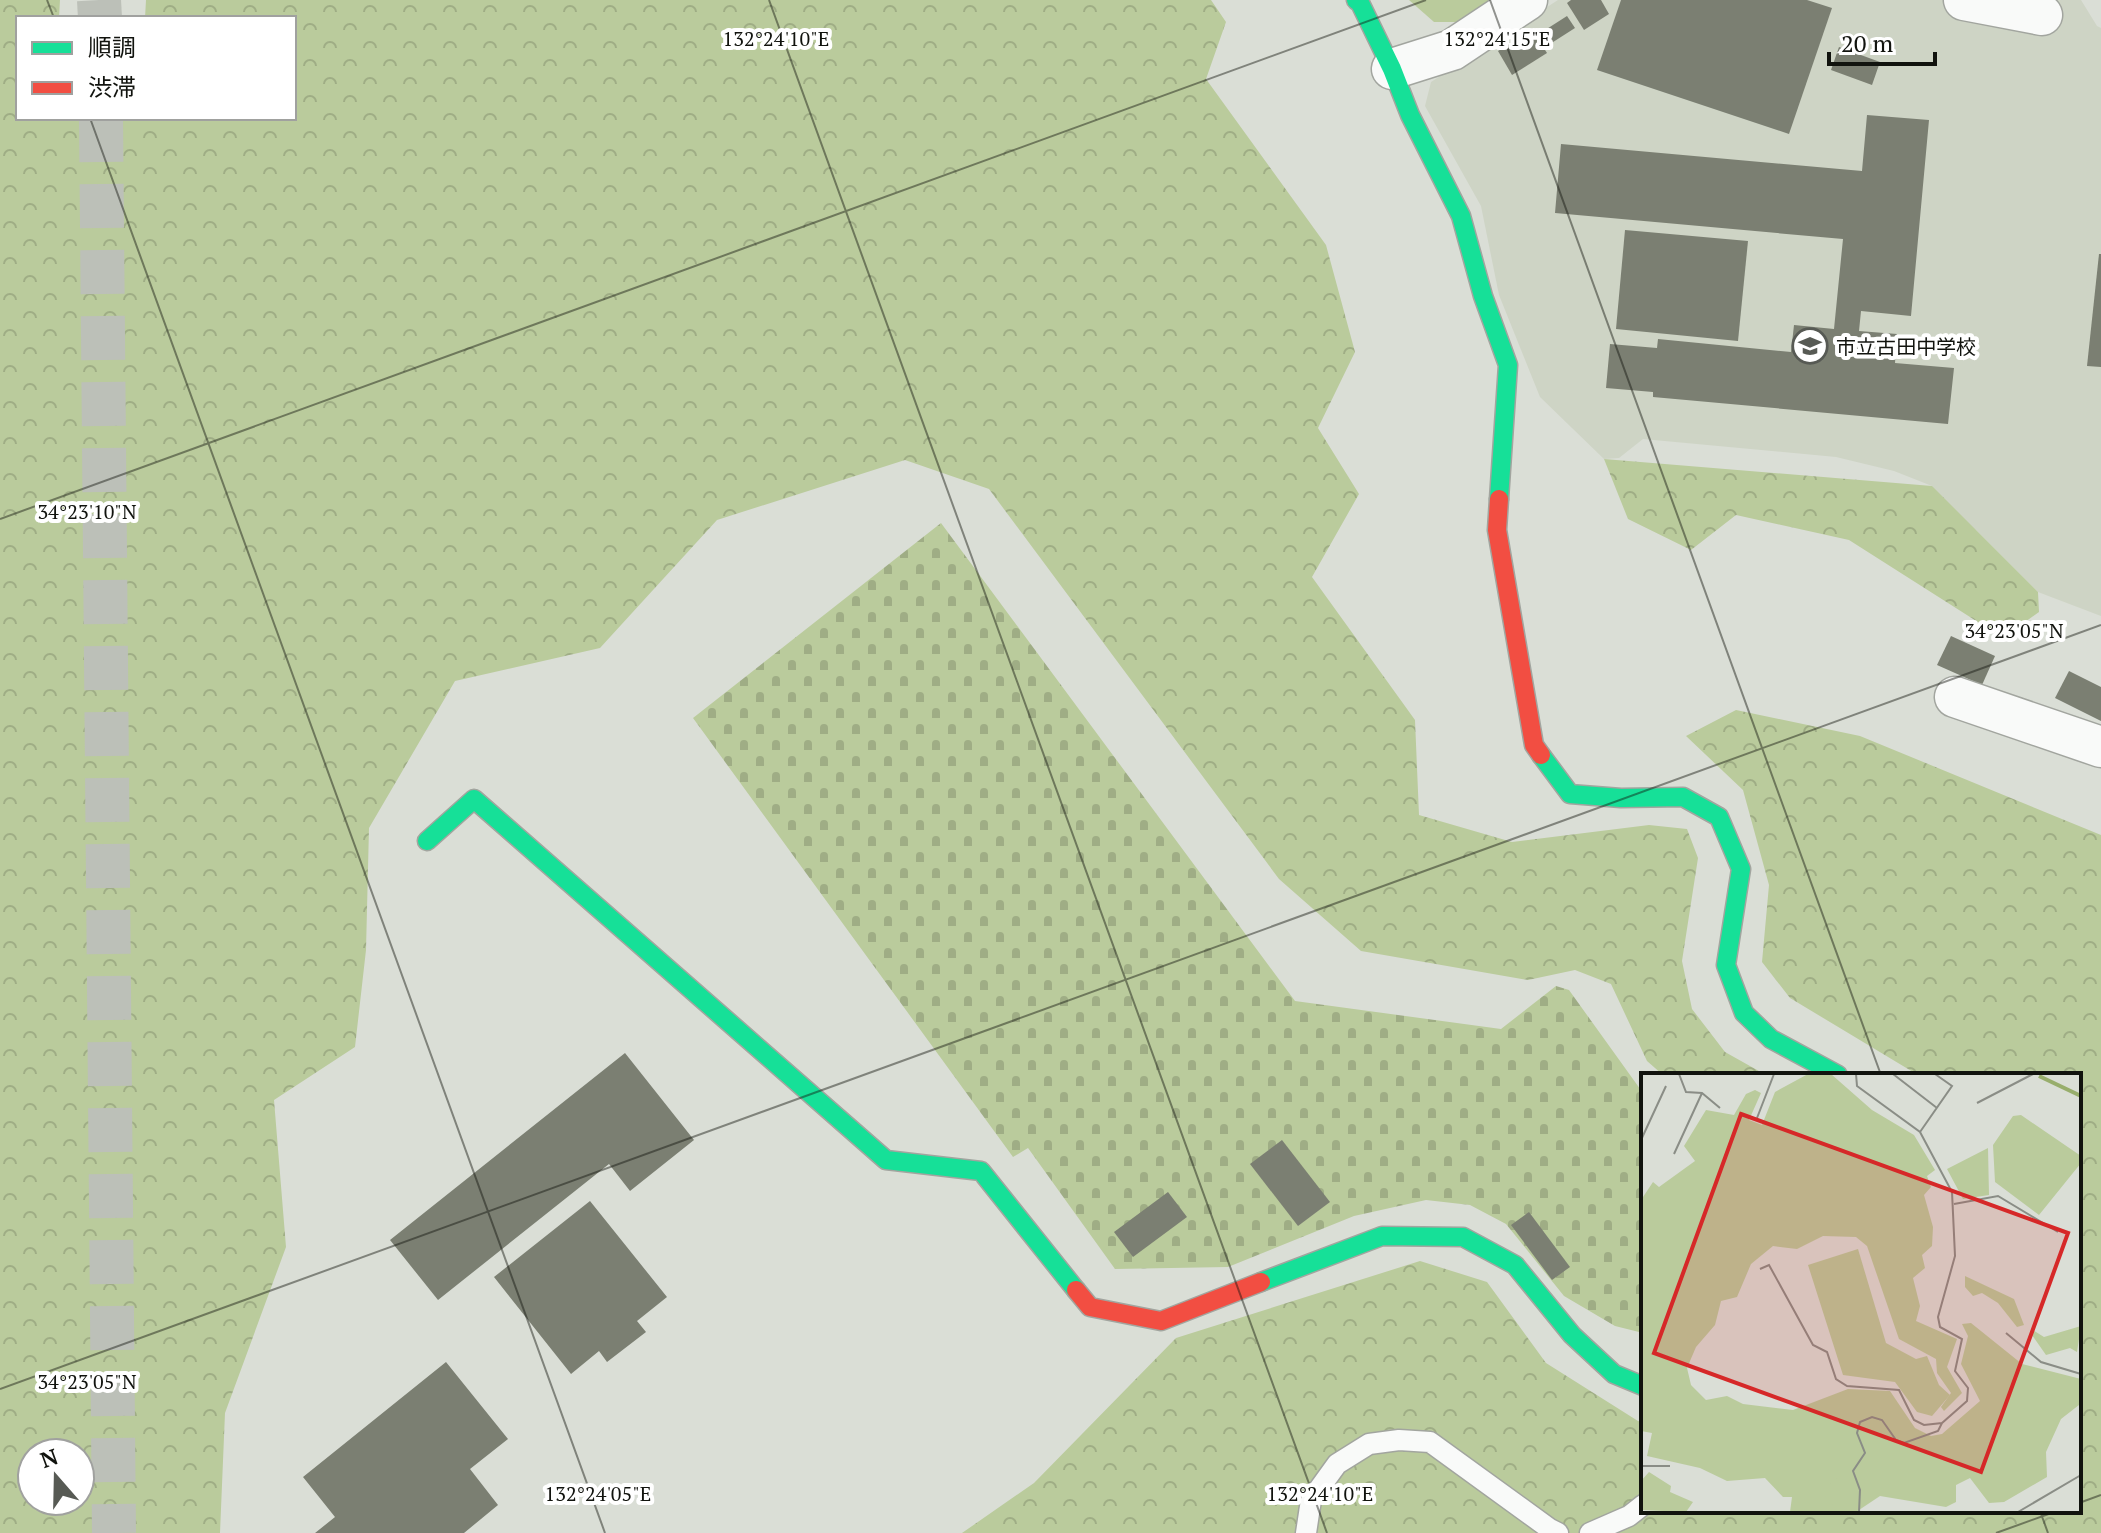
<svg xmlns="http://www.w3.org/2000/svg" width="2101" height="1533" font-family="'PT Serif','Noto Sans JP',serif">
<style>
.built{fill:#ced4c5}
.forest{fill:url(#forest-crowns);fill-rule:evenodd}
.cemetery{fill:url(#cemetery-stones)}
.park{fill:#bacb9c}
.building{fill:#7b7f72}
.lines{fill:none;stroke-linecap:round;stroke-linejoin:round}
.secondary-tunnel{stroke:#bcc0b8;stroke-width:44;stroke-dasharray:44 22;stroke-linecap:butt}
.lane-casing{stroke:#a2a59f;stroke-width:23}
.street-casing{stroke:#a2a59f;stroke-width:43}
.fast-casing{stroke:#a2a59f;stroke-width:21}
.jam-casing{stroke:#a2a59f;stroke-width:21}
.lane{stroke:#f9faf9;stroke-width:20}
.street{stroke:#f9faf9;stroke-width:40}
.fast{stroke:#16e098;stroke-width:18}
.jam{stroke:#f24e42;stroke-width:18}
.ticks{fill:none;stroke:#11130e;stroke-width:2;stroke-opacity:0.45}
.labels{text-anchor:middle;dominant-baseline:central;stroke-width:8;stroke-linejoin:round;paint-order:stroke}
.poi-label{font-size:20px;fill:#11130e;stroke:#fff;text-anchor:start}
.inset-river{fill:none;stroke:#98ae6c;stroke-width:4}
.inset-road{fill:none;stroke:#8a8d86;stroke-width:2}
.view{fill:#d62828;fill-opacity:0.15;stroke:#d62828;stroke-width:4}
.inset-edge{fill:none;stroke:#11130e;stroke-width:4}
.ticks-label{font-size:20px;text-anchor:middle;fill:#11130e;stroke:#fff;stroke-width:8;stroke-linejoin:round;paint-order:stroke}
</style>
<defs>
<pattern id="forest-crowns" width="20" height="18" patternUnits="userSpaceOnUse" patternTransform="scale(2)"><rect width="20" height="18" fill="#bacb9c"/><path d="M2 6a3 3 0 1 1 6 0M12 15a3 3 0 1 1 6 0" fill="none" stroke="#9fad85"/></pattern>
<pattern id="cemetery-stones" width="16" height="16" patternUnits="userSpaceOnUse" patternTransform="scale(2)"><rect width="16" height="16" fill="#bacb9c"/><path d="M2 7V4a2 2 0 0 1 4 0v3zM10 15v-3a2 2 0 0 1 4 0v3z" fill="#9fad85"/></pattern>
</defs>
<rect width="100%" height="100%" fill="#daded6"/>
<!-- built -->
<polygon class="built" points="1558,0 2081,0 2097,26 2101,28 2101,616 2038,592 1976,530 1947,521 1932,486 1894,471 1836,457 1643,439 1619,458 1604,459 1540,397 1499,295 1481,206 1425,106 1431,82"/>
<!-- forest -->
<g class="forest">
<path d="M0 0H60L59 18H18V118H294V18H145L146 0H1211L1226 22 1206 79 1326 245 1355 352 1318 428 1359 494 1312 577 1415 720 1419 815 1512 842 1649 825 1687 829 1698 858 1682 961 1692 1009 1725 1052 1766 1075H1663L1647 1061 1611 984 1575 970 1528 980 1361 951 1279 879 989 489 905 460 717 520 600 648 455 681 369 828 366 950 355 1047 274 1100 286 1247 225 1413 220 1533H0ZM80 1453V1501H32V1453Z"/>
<polygon points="1604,459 1932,486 2038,592 2039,612 2003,638 1849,540 1736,515 1691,550 1628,519"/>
<polygon points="1736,710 1860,736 2101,835 2101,1533 962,1533 1034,1483 1176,1338 1420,1261 1487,1282 1546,1363 1638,1421 1643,1422 1643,1511 2079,1511 2079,1075 1918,1075 1790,998 1762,962 1769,885 1743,790 1686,736"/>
</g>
<!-- cemetery -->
<polygon class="cemetery" points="941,523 1295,1001 1501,1029 1556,986 1569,990 1643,1093 1643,1333 1615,1326 1564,1296 1506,1224 1470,1205 1426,1200 1354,1216 1228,1267 1115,1269 1028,1148 1013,1157 693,718"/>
<!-- park -->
<polygon class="park" points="1409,0 1493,0 1460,22 1434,22"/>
<!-- building -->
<g class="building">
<polygon points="1571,0 1601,0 1609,14 1584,30 1567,3"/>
<polygon points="1621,0 1807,0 1832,8 1789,134 1597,70"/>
<polygon points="1567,16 1575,28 1550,44 1542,32"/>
<polygon points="1532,30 1547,53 1512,75 1498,51"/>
<polygon points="1839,47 1880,62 1872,85 1831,70"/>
<polygon points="1867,115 1929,120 1911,316 1861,311 1859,331 1897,334 1895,363 1954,368 1948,424 1653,397 1653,392 1606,388 1610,344 1657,348 1658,339 1791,352 1794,325 1834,329 1843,239 1555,213 1561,144 1862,171"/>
<polygon points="1625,230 1748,241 1738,341 1616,329"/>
<polygon points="2099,254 2101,254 2101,367 2087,366"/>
<polygon points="1951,636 1995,656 1982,685 1937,665"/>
<polygon points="2069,671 2101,687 2101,721 2055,698"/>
<polygon points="625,1053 694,1140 630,1191 609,1164 438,1300 390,1240"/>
<polygon points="1282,1140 1330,1202 1298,1226 1250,1164"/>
<polygon points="1168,1192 1187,1217 1133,1257 1114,1232"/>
<polygon points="590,1201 667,1297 637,1321 646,1332 607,1362 599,1351 571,1374 494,1277"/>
<polygon points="1529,1212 1570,1267 1552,1280 1511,1225"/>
<polygon points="446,1362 508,1439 470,1469 498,1505 464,1533 315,1533 335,1517 303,1477"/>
</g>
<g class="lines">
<!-- secondary-tunnel -->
<g class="secondary-tunnel">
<polyline points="99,0 100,18"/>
<polyline points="101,118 114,1533"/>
</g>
<defs>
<g id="lane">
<polyline points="1306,1533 1311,1500 1337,1464 1369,1444 1399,1440 1430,1442 1550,1529 1558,1533"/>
<polyline points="1590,1533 1629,1516 1643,1505"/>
</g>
<g id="street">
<polyline points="1964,0 2042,15"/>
<polyline points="1392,69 1452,50 1527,0"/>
<polyline points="1955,697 2101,747"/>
</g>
<g id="fast">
<polyline points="1356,0 1360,3 1392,69 1410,115 1461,216 1483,296 1508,365 1499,499"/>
<polyline points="1541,755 1570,794 1621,798 1683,797 1719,817 1741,869 1726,965 1744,1013 1771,1039 1838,1075"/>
<polyline points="427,841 474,799 886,1160 981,1171 1076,1290"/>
<polyline points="1261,1282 1382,1236 1463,1237 1515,1265 1572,1335 1614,1374 1643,1386"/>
</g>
<g id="jam">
<polyline points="1499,499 1497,530 1534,745 1541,755"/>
<polyline points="1076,1290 1090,1307 1161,1321 1261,1282"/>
</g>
</defs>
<!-- lane casing -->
<use href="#lane" class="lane-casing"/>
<!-- street casing -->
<use href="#street" class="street-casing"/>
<!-- fast casing -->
<use href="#fast" class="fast-casing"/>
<!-- jam casing -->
<use href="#jam" class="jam-casing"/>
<!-- lane -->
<use href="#lane" class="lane"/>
<!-- street -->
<use href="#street" class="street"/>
<!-- fast -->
<use href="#fast" class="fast"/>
<!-- jam -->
<use href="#jam" class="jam"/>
</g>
<!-- ticks -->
<path class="ticks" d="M47 0 54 18M769 0 1327 1533M1490 0 1881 1075M90 118 605 1533M0 519 1426 0M0 1389 2101 625M2079 1503 2101 1495M2040 1511 2048 1533M1996 1533 2057 1511"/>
<!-- icons -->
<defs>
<symbol id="school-ring" viewBox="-11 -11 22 22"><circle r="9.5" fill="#fff" stroke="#575a54" stroke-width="1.5"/><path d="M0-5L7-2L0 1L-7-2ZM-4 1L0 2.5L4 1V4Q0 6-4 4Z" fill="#575a54"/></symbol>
</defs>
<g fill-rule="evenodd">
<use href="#school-ring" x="1790" y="326" width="40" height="40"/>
</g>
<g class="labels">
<!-- poi labels -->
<g class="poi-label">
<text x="1836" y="346">市立古田中学校</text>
</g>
</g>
<!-- overview -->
<g transform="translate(1641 1073)">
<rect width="440" height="440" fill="#daded6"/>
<path d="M167 1H190L231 37 273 62 294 97 286 103 290 114 283 122 292 154 291 173 281 182 284 195 272 205 279 233 275 248 316 266 306 294 321 320 303 338 300 334 310 320 296 300 295 286 258 266 226 173 215 164 182 163 156 176 132 173 110 191 96 224 80 228 74 252 55 274 46 295 50 312 65 327 86 323 102 331 152 337 207 316 249 318 274 355 290 363 301 361 339 328 320 291 327 263 321 251 330 250 381 291 440 306 438 332 420 346 405 379 406 404 363 429 348 430 329 405 315 412V429L305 434 239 423 215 439H149L151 424H142L124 405 86 408 59 395 6 383 11 360 0 358V127L12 109 18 114 54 88 43 73 65 37 93 42 105 21 114 17 120 20 108 47 121 52 134 19ZM324 203 373 226 383 252 376 254 357 230 341 220 332 223 324 214ZM440 253 436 279 429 275 405 282 391 262 390 256 403 264Z" fill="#bacb9c"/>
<path d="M217 176 245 270 275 286 286 283 298 312 309 322 291 343 276 339 254 309 202 302 167 192ZM201 401H211L216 411V439H198L184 423V415Z" fill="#bacb9c"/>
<path d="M380 42 440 83V90L398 142 354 109 352 72 372 43ZM347 75 348 122 322 126 306 96ZM8 399 30 413 29 419 52 429 45 439 0 437V408Z" fill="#bacb9c"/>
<path class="inset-river" d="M398 3 440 23"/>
<path class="inset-road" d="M38 1 45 19 61 20 79 35M252 1 296 35M336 30 392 1M116 45 133 1M279 59 311 13 294 1M0 67 25 13M33 81 61 20M313 131 357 123 417 159M119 196 128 192 172 272 186 279 195 306 206 313 258 317 273 347 283 352 301 350 326 328 327 315 314 298 321 266 299 254 297 244 314 183 311 119 279 59 216 13 215 1M365 260 400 289 440 301M0 393H29M218 439 219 417 212 398 224 380 216 360 219 349 231 344 241 347 255 367 263 370 297 358 301 350M377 439 440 402"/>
<path class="view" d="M100 41 427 160 340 399 13 280Z"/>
<rect width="440" height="440" class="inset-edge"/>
</g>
<g class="ticks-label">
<text x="776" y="46">132°24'10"E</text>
<text x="1497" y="46">132°24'15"E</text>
<text x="87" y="519">34°23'10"N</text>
<text x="2014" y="638">34°23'05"N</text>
<text x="87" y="1389">34°23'05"N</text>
<text x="598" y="1501">132°24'05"E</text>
<text x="1320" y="1501">132°24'10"E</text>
</g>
<!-- legend -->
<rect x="16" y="16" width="280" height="104" fill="#ffffff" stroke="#a0a19f" stroke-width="2"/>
<rect x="32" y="42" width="40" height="12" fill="#16e098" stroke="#a0a19f" stroke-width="2"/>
<text x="88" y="56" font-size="24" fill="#11130e">順調</text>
<rect x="32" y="82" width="40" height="12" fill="#f24e42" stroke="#a0a19f" stroke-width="2"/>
<text x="88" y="96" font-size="24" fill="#11130e">渋滞</text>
<!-- north arrow -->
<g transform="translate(56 1477) rotate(340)"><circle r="38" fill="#ffffff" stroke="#a0a19f" stroke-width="2"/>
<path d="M0-6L14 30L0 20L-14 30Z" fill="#575a54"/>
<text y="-12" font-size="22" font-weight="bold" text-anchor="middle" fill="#11130e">N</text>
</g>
<!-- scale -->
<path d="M1829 52v12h106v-12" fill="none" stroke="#11130e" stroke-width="4"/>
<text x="1841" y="52" font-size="24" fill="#11130e" stroke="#ffffff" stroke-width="6" paint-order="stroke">20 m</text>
</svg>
